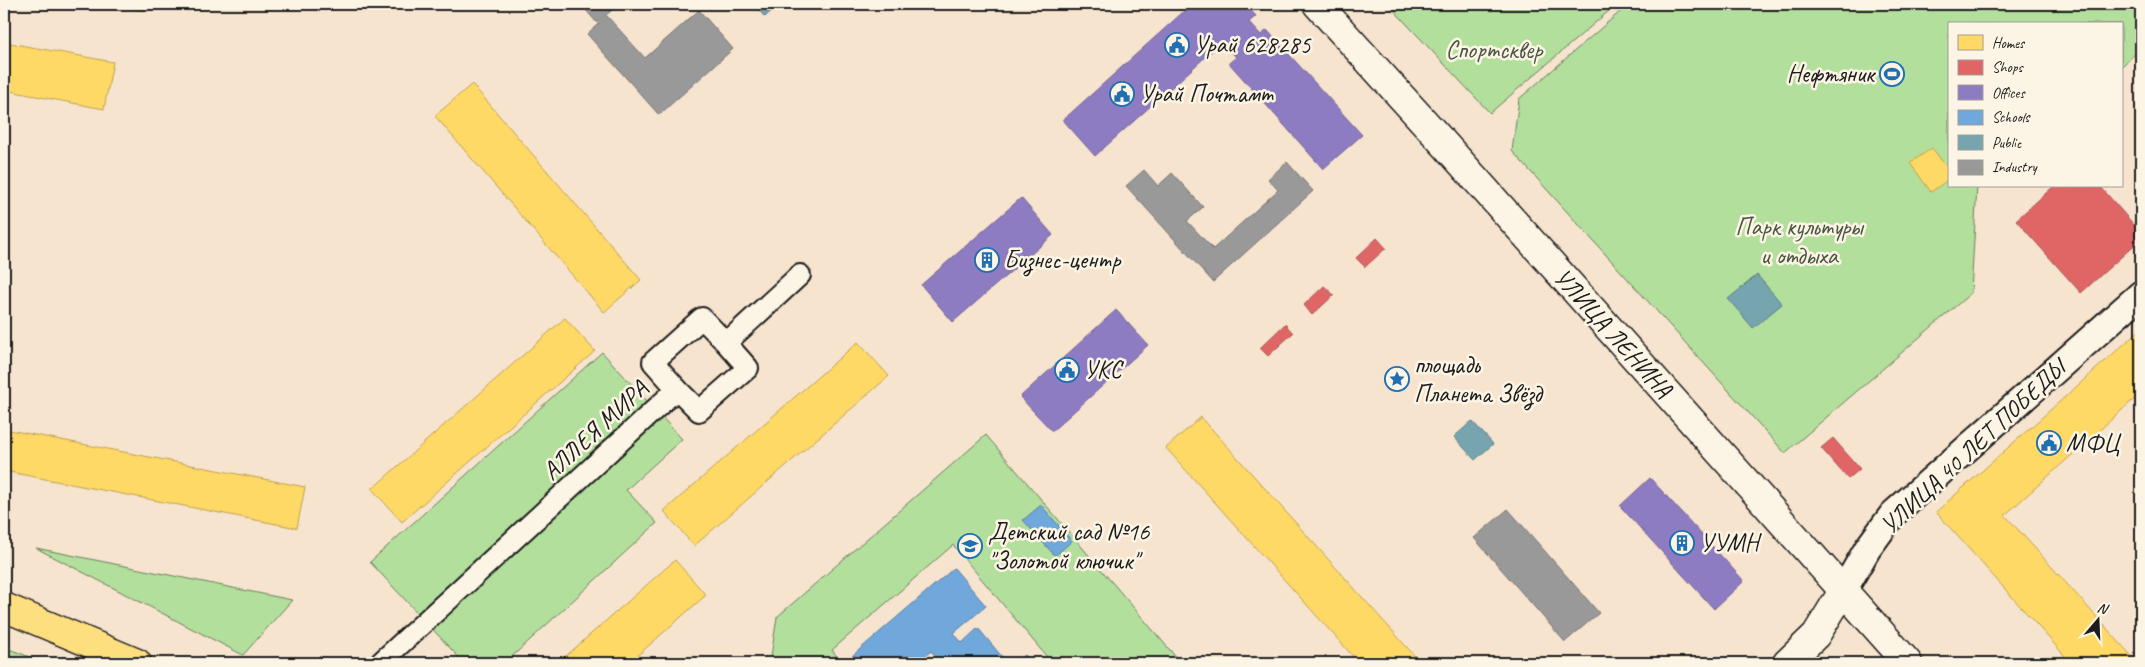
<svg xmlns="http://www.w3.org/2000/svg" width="2145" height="667" font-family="Caveat,sans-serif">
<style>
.green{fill:#b3df9d;stroke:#687e5c}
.homes{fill:#ffd966;stroke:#bba050}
.shops{fill:#e06666;stroke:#a55050}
.offices{fill:#8e7cc3;stroke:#6c5f91}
.schools{fill:#6fa8dc;stroke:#567ea2}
.public{fill:#76a5af;stroke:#5b7c83}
.industry{fill:#999;stroke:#747474}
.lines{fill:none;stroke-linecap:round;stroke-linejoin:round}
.pedestrian-casing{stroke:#1c1c1c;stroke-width:24}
.minor-casing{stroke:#1c1c1c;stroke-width:30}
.tertiary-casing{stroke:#1c1c1c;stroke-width:31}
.secondary-casing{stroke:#1c1c1c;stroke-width:31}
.primary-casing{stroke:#1c1c1c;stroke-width:31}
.pedestrian{stroke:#fcf5e5;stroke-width:20}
.minor{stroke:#fcf5e5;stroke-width:26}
.tertiary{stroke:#fcf5e5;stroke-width:28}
.secondary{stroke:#fcf5e5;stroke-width:28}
.primary{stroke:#fedf80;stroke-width:28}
.labels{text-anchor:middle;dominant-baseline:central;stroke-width:5;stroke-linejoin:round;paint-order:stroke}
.poi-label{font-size:25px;fill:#1c1c1c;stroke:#fcf5e5;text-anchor:start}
.park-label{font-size:25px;fill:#495643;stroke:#fcf5e5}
.street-label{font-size:25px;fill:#1c1c1c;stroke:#fcf5e5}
</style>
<rect width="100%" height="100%" fill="#f7e4cf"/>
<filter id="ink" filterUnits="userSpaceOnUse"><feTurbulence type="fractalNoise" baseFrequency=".02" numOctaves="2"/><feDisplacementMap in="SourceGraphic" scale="10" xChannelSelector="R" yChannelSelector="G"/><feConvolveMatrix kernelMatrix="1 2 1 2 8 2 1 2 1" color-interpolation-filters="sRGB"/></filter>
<g filter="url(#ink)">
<!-- green -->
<g class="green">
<polygon points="1388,4 1617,4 1490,113"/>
<polygon points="1629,4 2141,4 2141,48 2121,67 2121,24 1949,24 1949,186 1977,186 1971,293 1785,453 1512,151 1519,99"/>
<polygon points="602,352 682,439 626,490 657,523 505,663 464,663 370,562"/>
<polygon points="986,435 1181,663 1052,663 953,545 832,650 842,663 770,663 777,617"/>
<polygon points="36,548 292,600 243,655"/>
<polygon points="4,647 45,663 4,663"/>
</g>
<!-- homes -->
<g class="homes">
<polygon points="123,4 145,4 144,11 123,7"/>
<polygon points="4,42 113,62 104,109 4,90"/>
<polygon points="472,84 641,280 604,312 435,116"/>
<polygon points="1932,148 1949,170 1949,179 1931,192 1910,163"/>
<polygon points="565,318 595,351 402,522 372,489"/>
<polygon points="2141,329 2141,393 2005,515 2137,662 2071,663 1936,512"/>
<polygon points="858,342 889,376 694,546 664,511"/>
<polygon points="1201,417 1421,663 1359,663 1166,448"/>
<polygon points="4,429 305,487 297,528 4,471"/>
<polygon points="675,560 706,595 629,663 558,663"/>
</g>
<!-- shops -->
<g class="shops">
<polygon points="2054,186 2100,186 2141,233 2141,239 2081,293 2016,220"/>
<polygon points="1377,238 1386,248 1365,267 1356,258"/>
<polygon points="1324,286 1334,295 1312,315 1304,305"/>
<polygon points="1285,324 1293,333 1268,356 1260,348"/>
<polygon points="1833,438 1860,469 1848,479 1821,448"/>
</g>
<!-- offices -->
<g class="offices">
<polygon points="1192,4 1245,4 1256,16 1249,22 1261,35 1267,30 1362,135 1323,169 1229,63 1236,57 1222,42 1095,156 1063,120"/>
<polygon points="1021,198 1053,235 953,322 921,285"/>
<polygon points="1116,310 1148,345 1052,431 1020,397"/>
<polygon points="1650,478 1744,581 1714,609 1620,506"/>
</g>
<!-- schools -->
<g class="schools">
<polygon points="1041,505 1072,541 1055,556 1023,520"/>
<polygon points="954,568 986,606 954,633 962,643 978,628 1003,658 997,663 941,663 931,651 917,663 858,663 852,656"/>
<polygon points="1025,655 1033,663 1015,663"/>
</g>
<!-- public -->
<g class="public">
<polygon points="753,4 779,4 765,17"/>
<polygon points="1757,275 1782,304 1753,328 1728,299"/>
<polygon points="1472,421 1493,444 1475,460 1454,437"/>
</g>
<!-- industry -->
<g class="industry">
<polygon points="590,4 619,4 597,23 585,9"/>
<polygon points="699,10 733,49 659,115 587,34 607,16 645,58"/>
<polygon points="1287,162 1313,191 1213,282 1126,186 1144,170 1158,186 1172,173 1203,207 1187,221 1213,249 1278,190 1268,179"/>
<polygon points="1508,509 1599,613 1565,642 1474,538"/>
</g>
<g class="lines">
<defs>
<g id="pedestrian">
<polyline points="677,389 653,362 702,318 726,343"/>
<polyline points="380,663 677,389 699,411 748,368 726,343 800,275"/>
</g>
<polyline id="minor" points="1843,591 1868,548 1893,514 2141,294"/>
<polyline id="tertiary" points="1787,663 1816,635 1843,591"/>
<polyline id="secondary" points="1317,4 1447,147 1908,663"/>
<polyline id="primary" points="4,607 137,663"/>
</defs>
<!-- pedestrian casing -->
<use href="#pedestrian" class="pedestrian-casing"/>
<!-- minor casing -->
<use href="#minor" class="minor-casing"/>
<!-- tertiary casing -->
<use href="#tertiary" class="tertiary-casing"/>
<!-- secondary casing -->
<use href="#secondary" class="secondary-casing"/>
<!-- primary casing -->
<use href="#primary" class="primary-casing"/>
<!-- pedestrian -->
<use href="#pedestrian" class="pedestrian"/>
<!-- minor -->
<use href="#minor" class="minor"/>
<!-- tertiary -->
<use href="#tertiary" class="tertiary"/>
<!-- secondary -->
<use href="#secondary" class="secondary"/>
<!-- primary -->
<use href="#primary" class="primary"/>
</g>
</g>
<!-- icons -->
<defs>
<symbol id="civic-ring" viewBox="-11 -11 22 22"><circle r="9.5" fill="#fcf5e5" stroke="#1f6fb2" stroke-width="1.5"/><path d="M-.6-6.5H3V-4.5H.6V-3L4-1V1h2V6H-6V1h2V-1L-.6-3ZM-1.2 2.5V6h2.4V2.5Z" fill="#1f6fb2"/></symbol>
<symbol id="stadium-ring" viewBox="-11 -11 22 22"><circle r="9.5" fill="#fcf5e5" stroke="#1f6fb2" stroke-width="1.5"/><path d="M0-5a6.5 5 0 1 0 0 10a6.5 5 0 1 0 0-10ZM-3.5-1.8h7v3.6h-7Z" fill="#1f6fb2"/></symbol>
<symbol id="building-ring" viewBox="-11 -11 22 22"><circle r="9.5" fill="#fcf5e5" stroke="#1f6fb2" stroke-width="1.5"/><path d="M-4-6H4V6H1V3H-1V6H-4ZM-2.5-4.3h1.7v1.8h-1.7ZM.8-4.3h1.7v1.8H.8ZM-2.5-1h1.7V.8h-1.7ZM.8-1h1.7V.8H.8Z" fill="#1f6fb2"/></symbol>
<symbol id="sight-ring" viewBox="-11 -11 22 22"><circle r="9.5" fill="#fcf5e5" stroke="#1f6fb2" stroke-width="1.5"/><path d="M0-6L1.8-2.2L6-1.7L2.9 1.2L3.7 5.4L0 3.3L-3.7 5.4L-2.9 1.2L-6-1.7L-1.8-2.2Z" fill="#1f6fb2"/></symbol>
<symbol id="school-ring" viewBox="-11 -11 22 22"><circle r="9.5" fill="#fcf5e5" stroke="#1f6fb2" stroke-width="1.5"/><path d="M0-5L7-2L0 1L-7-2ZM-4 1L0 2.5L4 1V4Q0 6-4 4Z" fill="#1f6fb2"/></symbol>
</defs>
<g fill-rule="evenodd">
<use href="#civic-ring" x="1163" y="31" width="28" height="28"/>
<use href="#stadium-ring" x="1878" y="60" width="28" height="28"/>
<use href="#civic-ring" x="1108" y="80" width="28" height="28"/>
<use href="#building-ring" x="973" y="246" width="28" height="28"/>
<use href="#civic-ring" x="1053" y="356" width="28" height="28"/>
<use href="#sight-ring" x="1383" y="365" width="28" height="28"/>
<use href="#civic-ring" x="2035" y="429" width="28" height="28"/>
<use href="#building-ring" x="1668" y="529" width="28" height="28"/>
<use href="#school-ring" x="956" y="532" width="28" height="28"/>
</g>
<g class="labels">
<!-- poi labels -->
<g class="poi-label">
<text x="1194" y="45">Урай 628285</text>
<text x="1874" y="74" text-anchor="end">Нефтяник</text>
<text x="1140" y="94">Урай Почтамт</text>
<text x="1004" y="260">Бизнес-центр</text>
<text x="1414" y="365">площадь<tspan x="1414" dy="29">Планета Звёзд</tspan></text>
<text x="1084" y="370">УКС</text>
<text x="2066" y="443">МФЦ</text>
<text x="988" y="532">Детский сад №16<tspan x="988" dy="29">"Золотой ключик"</tspan></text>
<text x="1700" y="543">УУМН</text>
</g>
<!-- park labels -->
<g class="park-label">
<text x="1494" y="50">Спортсквер</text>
<text x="1799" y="227">Парк культуры<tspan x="1799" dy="29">и отдыха</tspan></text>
</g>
<!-- street labels -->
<g class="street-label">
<text transform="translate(1613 333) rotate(48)">УЛИЦА ЛЕНИНА</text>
<text transform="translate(595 430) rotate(-43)">АЛЛЕЯ МИРА</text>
<text transform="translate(1973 447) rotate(-43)">УЛИЦА 40 ЛЕТ ПОБЕДЫ</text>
</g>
</g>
<!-- margin -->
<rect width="2145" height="667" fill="none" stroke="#fcf5e5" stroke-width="20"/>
<rect x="10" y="10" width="2125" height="647" fill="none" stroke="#1c1c1c" stroke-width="2" filter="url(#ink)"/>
<!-- legend -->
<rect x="1948" y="22" width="175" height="165" fill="#fcf5e5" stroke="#a29e95"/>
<rect x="1958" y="35" width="25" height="15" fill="#ffd966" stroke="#a29e95"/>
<text x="1992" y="48" font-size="15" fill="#1c1c1c">Homes</text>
<rect x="1958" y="60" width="25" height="15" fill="#e06666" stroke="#a29e95"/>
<text x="1992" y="72" font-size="15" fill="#1c1c1c">Shops</text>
<rect x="1958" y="85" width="25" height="15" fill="#8e7cc3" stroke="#a29e95"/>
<text x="1992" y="98" font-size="15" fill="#1c1c1c">Offices</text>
<rect x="1958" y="110" width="25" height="15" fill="#6fa8dc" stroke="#a29e95"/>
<text x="1992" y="122" font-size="15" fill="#1c1c1c">Schools</text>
<rect x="1958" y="135" width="25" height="15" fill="#76a5af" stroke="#a29e95"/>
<text x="1992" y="148" font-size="15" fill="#1c1c1c">Public</text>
<rect x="1958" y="160" width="25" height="15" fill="#999999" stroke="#a29e95"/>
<text x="1992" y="172" font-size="15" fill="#1c1c1c">Industry</text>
<!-- north arrow -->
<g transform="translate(2098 620) rotate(19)" stroke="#fcf5e5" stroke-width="4" paint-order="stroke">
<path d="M0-4L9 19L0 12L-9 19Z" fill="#1c1c1c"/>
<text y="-8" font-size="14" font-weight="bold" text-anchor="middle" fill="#1c1c1c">N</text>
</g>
</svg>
